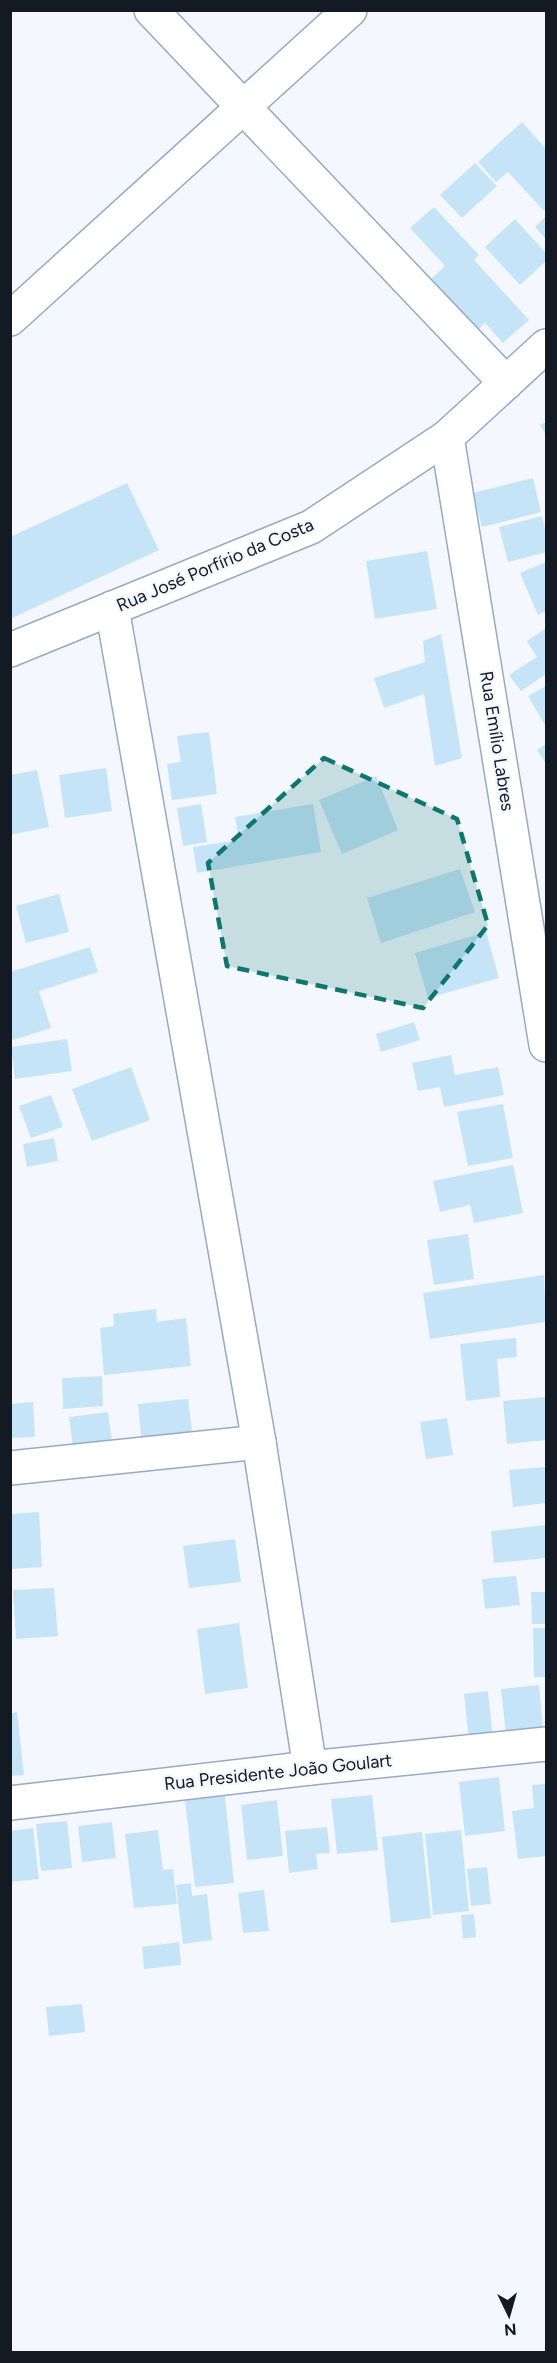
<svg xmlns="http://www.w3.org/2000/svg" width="557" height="2363" font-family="Figtree,sans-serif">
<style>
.building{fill:#c5e4f8}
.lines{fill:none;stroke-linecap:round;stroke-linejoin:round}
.minor-casing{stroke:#96aac5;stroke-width:36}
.minor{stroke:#fff;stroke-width:33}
.marked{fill:#0f766e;fill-opacity:0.2;stroke:#0f766e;stroke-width:4.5;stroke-dasharray:12 8;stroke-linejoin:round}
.labels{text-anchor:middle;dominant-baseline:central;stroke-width:5;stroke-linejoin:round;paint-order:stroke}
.street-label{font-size:18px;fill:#131a24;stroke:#f4f8fe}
</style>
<rect width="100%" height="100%" fill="#f4f8fe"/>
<!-- building -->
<g class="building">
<polygon points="522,122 546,149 546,209 544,211 508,172 496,182 478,162"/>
<polygon points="475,163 497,186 462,218 440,195"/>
<polygon points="434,207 479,255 474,260 529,320 503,343 485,323 474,333 428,282 445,266 410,228"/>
<polygon points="546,216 546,239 535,227"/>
<polygon points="515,219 546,253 546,261 520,285 485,247"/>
<polygon points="546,422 546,435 540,425"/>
<polygon points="533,478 541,512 482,527 473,493"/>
<polygon points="127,483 159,550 10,619 10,537"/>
<polygon points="542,516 546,532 546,552 508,562 499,527"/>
<polygon points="427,551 437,609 375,619 366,561"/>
<polygon points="546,562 546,611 538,615 520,573"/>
<polygon points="546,628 546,674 521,691 509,675 537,657 527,641"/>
<polygon points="441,634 462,758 435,766 424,694 384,708 374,678 425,662 423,641"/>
<polygon points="546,686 546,727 528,696"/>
<polygon points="209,732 217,794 172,800 167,764 181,762 177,736"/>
<polygon points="546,744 546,764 537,750"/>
<polygon points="106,768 112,811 65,818 59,775"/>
<polygon points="37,770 49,827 10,835 10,775"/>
<polygon points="376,776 398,830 342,854 319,800"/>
<polygon points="201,804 207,842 183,846 177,808"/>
<polygon points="313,804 321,852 197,873 193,847 239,840 235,817"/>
<polygon points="460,869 475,912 381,943 367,898"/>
<polygon points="59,894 69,932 26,943 16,906"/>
<polygon points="486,932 499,978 428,998 415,953"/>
<polygon points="90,947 98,972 39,991 51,1028 13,1040 10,1033 10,972"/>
<polygon points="414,1022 420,1040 381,1052 376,1034"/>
<polygon points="67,1039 72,1071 15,1079 11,1047"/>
<polygon points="451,1055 455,1075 498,1067 504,1095 444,1107 440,1087 418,1091 412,1063"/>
<polygon points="131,1067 150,1120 92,1141 72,1089"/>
<polygon points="51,1095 63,1127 31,1138 19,1106"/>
<polygon points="503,1104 513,1158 468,1166 457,1112"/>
<polygon points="54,1138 58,1161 27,1167 23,1144"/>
<polygon points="513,1165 523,1213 474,1223 470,1205 440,1212 433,1181"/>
<polygon points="468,1234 474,1279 434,1285 427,1240"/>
<polygon points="544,1275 546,1322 430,1339 423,1293"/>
<polygon points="156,1309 157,1322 186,1318 191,1366 104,1375 100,1328 114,1326 113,1314"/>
<polygon points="516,1338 517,1357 497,1359 500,1397 466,1401 460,1344"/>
<polygon points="102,1376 103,1406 63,1409 62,1378"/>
<polygon points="546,1397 546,1440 507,1444 503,1401"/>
<polygon points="188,1399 193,1440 142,1446 138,1404"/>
<polygon points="33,1402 35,1437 10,1438 10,1404"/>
<polygon points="108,1412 113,1449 74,1454 69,1417"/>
<polygon points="447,1418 453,1455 426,1459 420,1422"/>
<polygon points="546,1467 546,1503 513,1507 509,1470"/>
<polygon points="39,1512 42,1567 10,1569 10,1514"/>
<polygon points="546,1525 546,1558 494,1563 491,1531"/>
<polygon points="235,1539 241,1582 189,1588 183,1546"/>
<polygon points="516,1576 520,1605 485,1609 482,1579"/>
<polygon points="54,1588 58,1636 16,1639 13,1590"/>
<polygon points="531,1592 546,1592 546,1624 532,1624"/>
<polygon points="239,1623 248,1688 205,1694 197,1629"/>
<polygon points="533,1628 546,1628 546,1677 534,1677"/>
<polygon points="539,1685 543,1730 506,1734 501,1689"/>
<polygon points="488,1691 493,1739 469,1741 464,1694"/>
<polygon points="17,1712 24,1775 10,1776 10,1713"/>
<polygon points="499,1777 505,1831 465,1836 459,1782"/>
<polygon points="545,1784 546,1856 518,1859 512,1811 534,1808 532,1785"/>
<polygon points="372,1795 378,1850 337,1854 331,1799"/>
<polygon points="225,1796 234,1883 195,1887 185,1800"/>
<polygon points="277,1800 283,1856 247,1860 241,1805"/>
<polygon points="67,1821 72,1868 41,1871 36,1824"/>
<polygon points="112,1822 116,1858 82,1862 78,1826"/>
<polygon points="327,1827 330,1853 316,1854 318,1869 289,1873 285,1831"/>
<polygon points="33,1828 39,1879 10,1882 10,1831"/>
<polygon points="158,1830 163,1870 173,1869 177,1904 134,1908 125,1834"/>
<polygon points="461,1830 469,1911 433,1915 425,1834"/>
<polygon points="422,1832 431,1918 391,1923 382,1837"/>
<polygon points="487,1867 491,1904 471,1906 467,1869"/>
<polygon points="191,1883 192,1896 207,1894 212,1940 183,1944 176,1885"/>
<polygon points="264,1890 269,1931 243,1933 238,1893"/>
<polygon points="474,1914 476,1937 463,1939 461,1915"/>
<polygon points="179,1942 181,1965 144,1969 142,1947"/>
<polygon points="82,2004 85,2032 49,2036 46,2007"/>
</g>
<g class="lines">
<defs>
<g id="minor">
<polyline points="151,10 506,383"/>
<polyline points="10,319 350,10"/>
<polyline points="447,437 546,1045"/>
<polyline points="112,608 259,1442 310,1768"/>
<polyline points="10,650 311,527 447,437 546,346"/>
<polyline points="10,1468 259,1442"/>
<polyline points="10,1803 310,1768 546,1744"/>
</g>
</defs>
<!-- minor casing -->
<use href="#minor" class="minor-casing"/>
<!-- minor -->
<use href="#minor" class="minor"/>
</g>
<!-- marked area -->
<path class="marked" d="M324 758 457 819 488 925 423 1008 227 966 208 863Z"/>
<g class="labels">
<!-- street labels -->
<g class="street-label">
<text transform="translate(215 565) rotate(-23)">Rua José Porfírio da Costa</text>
<text transform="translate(497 741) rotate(81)">Rua Emílio Labres</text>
<text transform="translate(278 1772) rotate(-6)">Rua Presidente João Goulart</text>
</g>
</g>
<!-- border -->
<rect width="557" height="2363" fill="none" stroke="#131a24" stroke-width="24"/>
<!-- north arrow -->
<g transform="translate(509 2315) rotate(175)" stroke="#f4f8fe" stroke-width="4.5" paint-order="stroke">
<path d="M0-4.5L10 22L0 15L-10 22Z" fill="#131a24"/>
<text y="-9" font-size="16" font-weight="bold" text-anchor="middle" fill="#131a24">N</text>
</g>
</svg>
